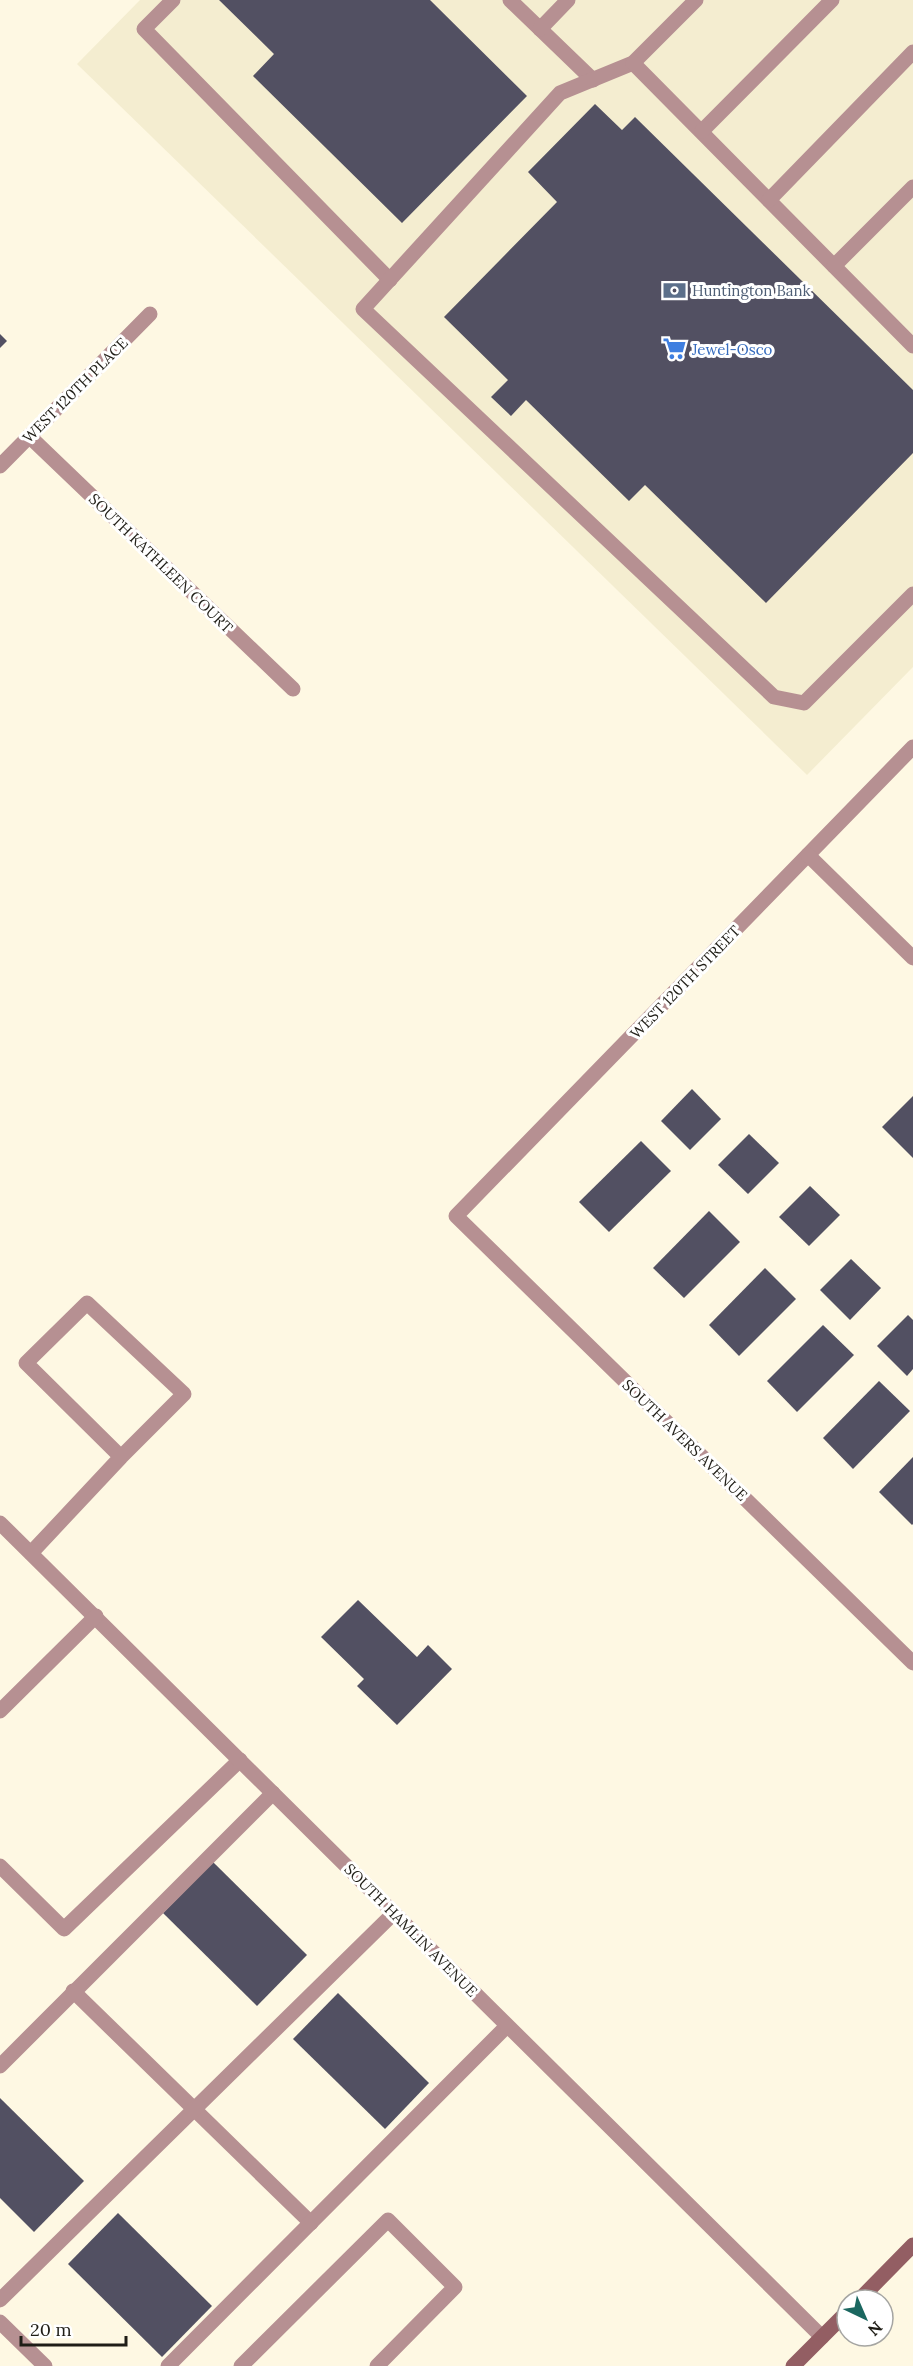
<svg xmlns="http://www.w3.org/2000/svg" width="913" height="2366" font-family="Lora,serif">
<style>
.built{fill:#f4edd0}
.building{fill:#525062}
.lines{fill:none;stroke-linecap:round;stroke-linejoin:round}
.lane{stroke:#b69092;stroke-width:15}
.street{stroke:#b69092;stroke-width:15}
.secondary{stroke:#935e63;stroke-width:15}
.labels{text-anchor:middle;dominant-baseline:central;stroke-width:6;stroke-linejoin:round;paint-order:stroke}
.service-label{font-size:15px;fill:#4e5e75;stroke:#fff;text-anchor:start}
.shop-label{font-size:15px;fill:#366cbe;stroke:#fff;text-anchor:start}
.street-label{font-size:15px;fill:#1f1d16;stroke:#fff}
</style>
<rect width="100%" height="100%" fill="#fef8e3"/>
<!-- built -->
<polygon class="built" points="140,0 913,0 913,667 807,775 77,64"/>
<!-- building -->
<g class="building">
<polygon points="219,0 430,0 527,96 402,223 253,76 274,54"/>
<polygon points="595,104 622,130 635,117 913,390 913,453 766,603 645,485 629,501 526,400 511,416 491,397 508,380 444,317 557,202 528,172"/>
<polygon points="0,334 7,341 0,348"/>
<polygon points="692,1089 721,1119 690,1150 661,1121"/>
<polygon points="913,1096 913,1158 882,1127"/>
<polygon points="749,1134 779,1163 748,1194 718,1165"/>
<polygon points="641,1141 671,1171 609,1232 579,1202"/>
<polygon points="810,1186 840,1215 809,1246 779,1217"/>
<polygon points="709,1211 740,1242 684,1298 653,1268"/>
<polygon points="851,1259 881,1288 850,1320 820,1290"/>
<polygon points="765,1268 796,1299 739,1356 709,1325"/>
<polygon points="908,1315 913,1320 913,1369 907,1376 877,1346"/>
<polygon points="823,1325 854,1355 797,1412 767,1381"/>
<polygon points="879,1381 910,1411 853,1469 823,1438"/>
<polygon points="913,1457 913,1524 912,1525 879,1492"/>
<polygon points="358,1600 417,1657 428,1645 452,1669 397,1725 357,1686 364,1679 321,1637"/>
<polygon points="213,1862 307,1955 257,2006 163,1913"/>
<polygon points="338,1993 429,2083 385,2129 293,2039"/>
<polygon points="0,2098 84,2181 34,2232 0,2198"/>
<polygon points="118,2213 212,2306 162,2357 68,2264"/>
</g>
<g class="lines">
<!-- lane -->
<g class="lane">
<polyline points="173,0 144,29 390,280"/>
<polyline points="510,0 593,80"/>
<polyline points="696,0 633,63 560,93 363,309 774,697 804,703 913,594"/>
<polyline points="540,29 568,0"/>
<polyline points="633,63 913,346"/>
<polyline points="702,131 832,0"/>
<polyline points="769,200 913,52"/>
<polyline points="834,266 913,187"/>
<polyline points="31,1553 121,1457 184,1394 87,1303 26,1363 121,1457"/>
<polyline points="0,1866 64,1929 240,1760"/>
<polyline points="73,1991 311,2223"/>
<polyline points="0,2066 273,1793"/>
<polyline points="0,2300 394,1913"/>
<polyline points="168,2366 507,2026"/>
<polyline points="241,2366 388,2220 455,2287 377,2366"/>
</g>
<!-- street -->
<g class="street">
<polyline points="29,436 293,689"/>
<polyline points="0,466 150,314"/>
<polyline points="913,747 456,1216 913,1663"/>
<polyline points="808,855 913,958"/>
<polyline points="0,1523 822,2337"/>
<polyline points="0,1711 96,1616"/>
<polyline points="0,2322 45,2366"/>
</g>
<!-- secondary -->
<g class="secondary">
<polyline points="859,2300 913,2245"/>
<polyline points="793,2366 847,2312"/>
</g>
</g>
<!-- icons -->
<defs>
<symbol id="bank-bare" viewBox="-9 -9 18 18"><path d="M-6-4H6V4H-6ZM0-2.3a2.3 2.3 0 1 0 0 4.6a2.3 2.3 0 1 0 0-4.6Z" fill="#5c6f8a" stroke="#fff" stroke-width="2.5" paint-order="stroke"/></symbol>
<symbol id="supermarket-bare" viewBox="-9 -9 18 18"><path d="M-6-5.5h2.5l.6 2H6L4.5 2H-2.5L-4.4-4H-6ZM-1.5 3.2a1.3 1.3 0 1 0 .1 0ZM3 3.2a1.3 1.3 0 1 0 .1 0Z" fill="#3f7fe0" stroke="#fff" stroke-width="2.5" paint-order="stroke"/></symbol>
</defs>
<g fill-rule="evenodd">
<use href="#bank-bare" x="658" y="274" width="33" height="33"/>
<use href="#supermarket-bare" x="658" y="332" width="33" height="33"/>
</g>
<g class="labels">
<!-- service labels -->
<g class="service-label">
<text x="692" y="290">Huntington Bank</text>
</g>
<!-- shop labels -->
<g class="shop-label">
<text x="692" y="349">Jewel-Osco</text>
</g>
<!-- street labels -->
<g class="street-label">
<text transform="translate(75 390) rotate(-45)">WEST 120TH PLACE</text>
<text transform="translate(161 563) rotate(44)">SOUTH KATHLEEN COURT</text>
<text transform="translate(685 982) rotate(-46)">WEST 120TH STREET</text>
<text transform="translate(685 1440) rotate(44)">SOUTH AVERS AVENUE</text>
<text transform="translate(411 1930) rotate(45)">SOUTH HAMLIN AVENUE</text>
</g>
</g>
<!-- north arrow -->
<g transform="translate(865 2318) rotate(136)"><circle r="28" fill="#ffffff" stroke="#a5a5a2" stroke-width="1.5"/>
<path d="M0-4.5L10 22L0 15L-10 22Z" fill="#1b6760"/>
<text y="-9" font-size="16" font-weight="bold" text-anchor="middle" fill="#1f1d16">N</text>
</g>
<!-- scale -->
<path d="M21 2336v9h105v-9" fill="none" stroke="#1f1d16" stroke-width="3"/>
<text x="30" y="2336" font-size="18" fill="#1f1d16" stroke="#ffffff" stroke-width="4.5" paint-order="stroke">20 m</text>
</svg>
